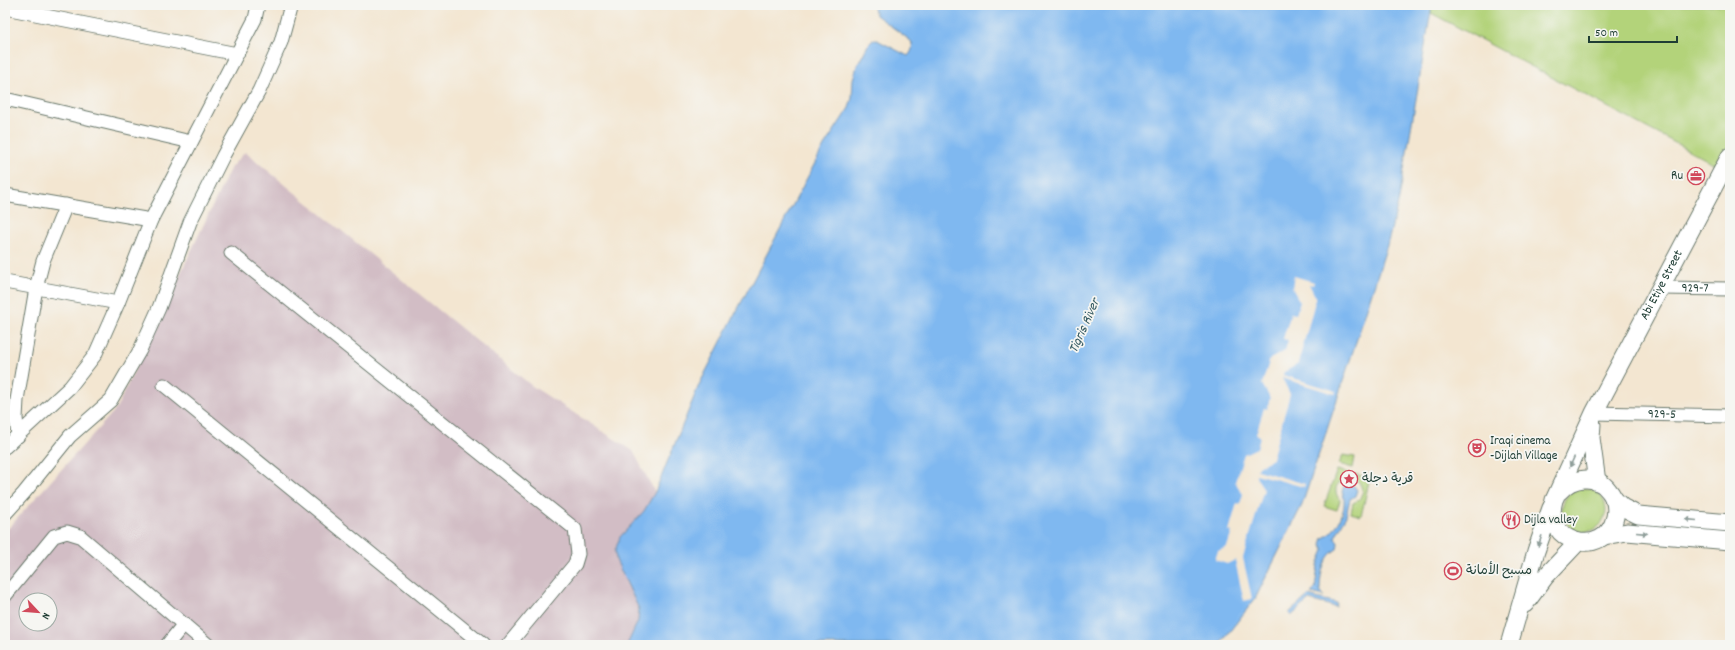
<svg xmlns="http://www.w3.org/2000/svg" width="1735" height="650" font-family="Dekko,'Playpen Sans Arabic',sans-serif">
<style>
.industrial{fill:#d2bdc5;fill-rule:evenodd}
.green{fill:#b3d37a;stroke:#698857}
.water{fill:#7fb8f0;stroke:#4f7a92}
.pier{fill:#f3e6d1}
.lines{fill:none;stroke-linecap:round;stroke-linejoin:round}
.minor-casing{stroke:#69786b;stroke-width:15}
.tertiary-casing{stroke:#69786b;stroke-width:19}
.minor{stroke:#fff;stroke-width:13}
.tertiary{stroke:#fff;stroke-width:17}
.oneway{fill:#8f9e9a}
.labels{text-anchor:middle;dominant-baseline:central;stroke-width:3.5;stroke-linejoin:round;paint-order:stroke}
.poi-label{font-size:13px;fill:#1f3d34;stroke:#f6f6f2;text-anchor:start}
.street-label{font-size:13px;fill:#1f3d34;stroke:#f6f6f2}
.water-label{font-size:14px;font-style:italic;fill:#375c63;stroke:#f6f6f2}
</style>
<rect width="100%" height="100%" fill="#f6f6f2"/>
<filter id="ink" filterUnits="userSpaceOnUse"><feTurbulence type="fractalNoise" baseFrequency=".025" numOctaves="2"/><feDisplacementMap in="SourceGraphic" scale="8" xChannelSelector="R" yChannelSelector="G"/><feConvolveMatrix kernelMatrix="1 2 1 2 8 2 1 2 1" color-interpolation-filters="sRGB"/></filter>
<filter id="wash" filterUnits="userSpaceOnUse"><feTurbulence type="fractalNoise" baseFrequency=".012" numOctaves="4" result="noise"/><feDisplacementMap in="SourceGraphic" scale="16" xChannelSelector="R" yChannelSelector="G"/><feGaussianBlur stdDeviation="0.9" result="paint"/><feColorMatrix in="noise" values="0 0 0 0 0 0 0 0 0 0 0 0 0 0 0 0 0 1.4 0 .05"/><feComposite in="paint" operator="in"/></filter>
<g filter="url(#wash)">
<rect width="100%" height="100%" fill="#f3e6d1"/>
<!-- industrial -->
<path class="industrial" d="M245 152 532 386 633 451 655 492 644 511 620 537 615 551 616 560 639 609 638 621 627 645H5V532L116 409 231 167ZM26 600H50V624H26Z"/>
<!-- green -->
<g class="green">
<polygon points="1432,5 1730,5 1730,150 1724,169 1431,13"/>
<polygon points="1343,455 1355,457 1353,468 1339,464"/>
<path d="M1337 470 1352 474 1351 479C1338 477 1331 490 1340 500L1337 510 1324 506Z"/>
<polygon points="1354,474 1370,478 1361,516 1351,513 1353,503 1359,500 1363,491 1359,482 1354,479"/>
<circle cx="1584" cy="510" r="22"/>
</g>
<!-- water -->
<g class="water">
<path d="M873 5H1432L1399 199 1388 242 1360 330 1302 505 1255 599 1219 645H627L638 621 639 609 616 560 615 551 620 537 644 511 655 492 699 385 732 320 824 146 849 108 852 98 853 79 857 66 868 45 873 40H877L908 56C913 50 913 47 911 41L876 15Z"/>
<path d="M1349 484 1354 486 1357 490 1355 496 1350 499 1345 519 1335 537 1338 543 1337 549C1323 557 1320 575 1320 590L1324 596 1311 593 1315 589 1318 565 1324 550 1321 544 1323 538C1338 531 1349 506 1342 492L1344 486Z"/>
<polygon points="1308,596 1337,603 1336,607 1309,600 1291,616 1289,613"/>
</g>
<!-- pier -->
<polygon class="pier" points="1294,276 1314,282 1313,285 1309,284 1316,298 1298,364 1284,372 1283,375 1336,391 1335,394 1282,378 1290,394 1272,459 1258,467 1257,470 1305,484 1304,487 1256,474 1256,477 1264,489 1243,558 1252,599 1244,601 1235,560 1227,564 1215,560 1218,551 1227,547 1232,532 1229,531 1237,503 1240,504 1243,494 1235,482 1244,454 1257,448 1260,436 1256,434 1264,408 1267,409 1270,398 1262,384 1270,359 1285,351 1288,340 1283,339 1291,313 1296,314 1300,302 1292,288"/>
</g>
<g filter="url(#ink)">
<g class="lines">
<defs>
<g id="minor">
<polyline points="5,8 237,54"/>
<polyline points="5,99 191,142"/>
<polyline points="5,195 151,220"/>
<polyline points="231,253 575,529 578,554 575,564 508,645"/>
<polyline points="5,282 118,303"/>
<path id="s1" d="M1661 288 1730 289"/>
<polyline points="164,385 483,645"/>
<path id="s2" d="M1594 413 1730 416"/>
<polyline points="18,436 16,418 17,400 36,288 43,261 66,205"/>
<polyline points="5,447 70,387 95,355 118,303 151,220 255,19 258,5"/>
<polyline points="5,514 24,493 70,436 111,400 140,350 159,308 190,222 223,156 259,91 281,42 291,5"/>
<polyline points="5,596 54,536 67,532 80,536 208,645"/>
<polyline points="167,645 184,624"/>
</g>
<g id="tertiary">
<polyline points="1592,424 1591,438 1597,482"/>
<path id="s3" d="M1559 492C1572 477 1596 473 1609 491 1615 498 1617 508 1615 517 1606 560 1541 544 1554 500L1594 413 1730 156"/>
<polyline points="1613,498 1622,507 1638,515 1730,523"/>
<polyline points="1604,536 1627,532 1730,541"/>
<polyline points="1525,604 1545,577 1578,542"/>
<polyline points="1509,645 1536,551 1551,508"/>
</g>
</defs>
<!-- minor casing -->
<use href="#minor" class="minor-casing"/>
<!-- tertiary casing -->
<use href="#tertiary" class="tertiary-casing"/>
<!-- minor -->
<use href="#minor" class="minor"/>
<!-- tertiary -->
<use href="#tertiary" class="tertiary"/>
</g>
<!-- one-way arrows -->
<defs><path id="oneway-solid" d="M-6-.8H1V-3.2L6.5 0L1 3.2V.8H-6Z"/></defs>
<g class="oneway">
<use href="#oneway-solid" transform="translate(1572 462) rotate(114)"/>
<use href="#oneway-solid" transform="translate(1691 520) rotate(-175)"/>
<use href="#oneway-solid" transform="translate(1642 533) rotate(5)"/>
<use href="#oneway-solid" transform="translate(1540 541) rotate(109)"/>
</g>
</g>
<!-- icons -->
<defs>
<symbol id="office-ring" viewBox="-11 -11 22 22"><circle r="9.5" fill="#f6f6f2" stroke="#d1495b" stroke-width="1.5"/><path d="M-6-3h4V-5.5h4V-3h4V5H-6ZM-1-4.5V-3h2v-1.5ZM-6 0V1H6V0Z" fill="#d1495b"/></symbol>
<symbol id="theatre-ring" viewBox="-11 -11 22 22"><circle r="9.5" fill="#f6f6f2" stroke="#d1495b" stroke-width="1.5"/><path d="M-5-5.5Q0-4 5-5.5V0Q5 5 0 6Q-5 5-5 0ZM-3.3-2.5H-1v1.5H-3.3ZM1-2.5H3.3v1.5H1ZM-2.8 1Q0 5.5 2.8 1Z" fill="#d1495b"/></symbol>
<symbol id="sight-ring" viewBox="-11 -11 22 22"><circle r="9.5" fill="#f6f6f2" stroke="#d1495b" stroke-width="1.5"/><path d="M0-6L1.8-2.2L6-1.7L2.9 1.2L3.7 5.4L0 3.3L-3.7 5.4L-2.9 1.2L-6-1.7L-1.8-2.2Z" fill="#d1495b"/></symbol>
<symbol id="restaurant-ring" viewBox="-11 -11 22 22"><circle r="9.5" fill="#f6f6f2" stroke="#d1495b" stroke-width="1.5"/><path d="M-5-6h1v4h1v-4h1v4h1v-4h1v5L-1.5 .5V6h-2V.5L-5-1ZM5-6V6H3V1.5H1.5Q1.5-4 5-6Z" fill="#d1495b"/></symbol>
<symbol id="stadium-ring" viewBox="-11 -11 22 22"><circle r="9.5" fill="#f6f6f2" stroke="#d1495b" stroke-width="1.5"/><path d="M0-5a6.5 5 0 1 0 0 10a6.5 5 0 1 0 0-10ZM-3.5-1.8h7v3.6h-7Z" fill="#d1495b"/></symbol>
</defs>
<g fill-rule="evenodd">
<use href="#office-ring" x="1686" y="166" width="20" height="20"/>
<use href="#theatre-ring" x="1467" y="438" width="20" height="20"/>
<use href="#sight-ring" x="1339" y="469" width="20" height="20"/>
<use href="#restaurant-ring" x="1501" y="510" width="20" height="20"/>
<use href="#stadium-ring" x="1443" y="561" width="20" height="20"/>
</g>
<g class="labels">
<!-- poi labels -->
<g class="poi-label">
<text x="1683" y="176" text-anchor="end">Ru</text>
<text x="1490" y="441">Iraqi cinema<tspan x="1490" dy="15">-Dijlah Village</tspan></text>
<text x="1362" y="479">قرية دجلة</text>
<text x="1524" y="520">Dijla valley</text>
<text x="1466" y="571">مسبح الأمانة</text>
</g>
<!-- street labels -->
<g class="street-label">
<text stroke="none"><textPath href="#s3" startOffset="430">Abi Etiye Street</textPath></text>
<text stroke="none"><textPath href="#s1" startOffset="34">929-7</textPath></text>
<text stroke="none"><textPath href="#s2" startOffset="68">929-5</textPath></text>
</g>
<!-- water labels -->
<g class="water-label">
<text transform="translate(1085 326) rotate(-66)">Tigris River</text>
</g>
</g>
<!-- margin -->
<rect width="1735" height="650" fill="none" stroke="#f6f6f2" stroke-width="20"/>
<!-- north arrow -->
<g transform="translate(38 612) rotate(116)"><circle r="19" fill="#f6f6f2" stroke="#a0aca6"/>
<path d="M0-3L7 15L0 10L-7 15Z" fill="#d1495b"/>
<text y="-6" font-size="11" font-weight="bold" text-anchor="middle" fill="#1f3d34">N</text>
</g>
<!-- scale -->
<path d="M1589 36v6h88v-6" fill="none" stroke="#1f3d34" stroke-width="2"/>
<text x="1595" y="36" font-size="12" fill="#1f3d34" stroke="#f6f6f2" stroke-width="3" paint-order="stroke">50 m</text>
</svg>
